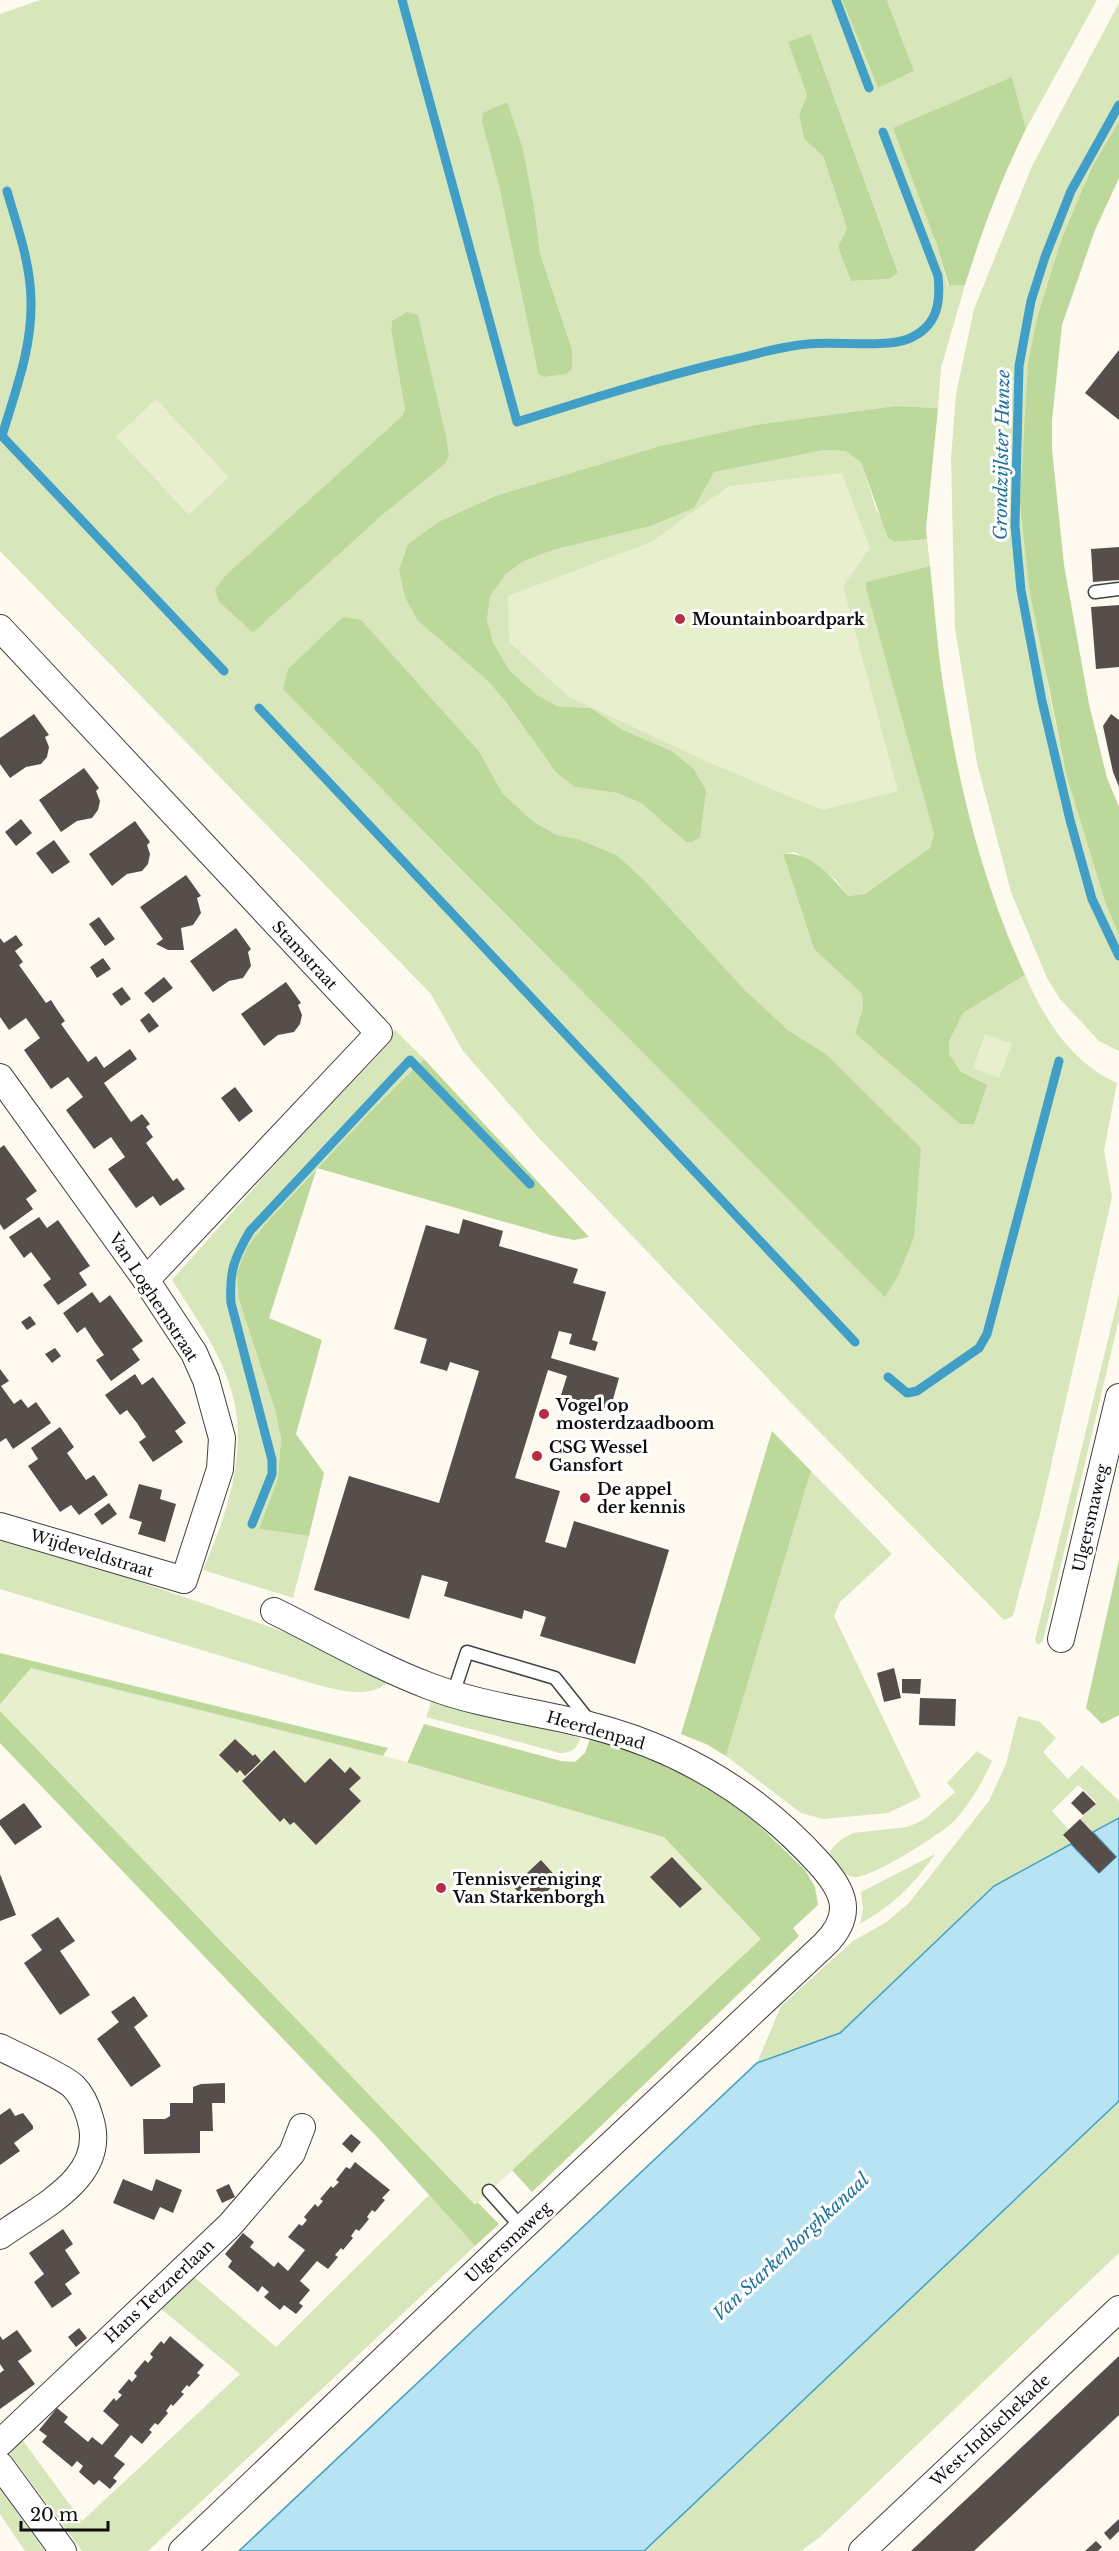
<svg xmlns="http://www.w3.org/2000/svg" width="1119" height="2551" font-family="'Libre Baskerville',serif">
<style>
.green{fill:#d7e7bb;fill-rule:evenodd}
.forest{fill:#bcd89b}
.pitch{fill:#e7efcd}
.water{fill:#b7e3f3;stroke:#419fc7;stroke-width:1.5}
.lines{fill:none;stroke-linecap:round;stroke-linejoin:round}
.stream{stroke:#419fc7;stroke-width:9}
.building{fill:#574e4b}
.lane-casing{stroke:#414141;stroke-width:15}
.street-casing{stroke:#414141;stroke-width:28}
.lane{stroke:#fff;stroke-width:12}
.street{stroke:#fff;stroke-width:26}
.poi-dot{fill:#b82c41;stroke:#fff;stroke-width:2}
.labels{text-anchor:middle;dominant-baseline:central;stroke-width:6;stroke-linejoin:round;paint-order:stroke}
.poi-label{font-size:16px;font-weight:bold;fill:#0e0e0e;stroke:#fff;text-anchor:start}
.street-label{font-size:16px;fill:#0e0e0e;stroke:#fff}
.water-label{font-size:18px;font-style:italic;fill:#1d719b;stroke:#fff}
</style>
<rect width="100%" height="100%" fill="#fefaf0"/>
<!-- green -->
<g class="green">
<path d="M40 0H842L878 88 914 71 887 0H1097L1026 129 1012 77 937 245 948 286 965 285 941 368 938 408 895 406 755 425 660 446 495 496 438 522 408 544 418 621 487 680 575 787 617 793 641 803 686 842 670 750 623 730 591 708 557 706 537 695 510 671 493 642 487 620 490 597 505 575 522 562 553 550 651 526 694 508 713 472 824 450 845 451 861 461 876 509 895 542 927 539 930 566 867 582 934 834 930 848 863 894 848 896 835 879 795 852 783 854 814 949 862 994 863 1008 855 1033 961 1072 949 1054V1042L963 1013 1025 975C1045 1020 1071 1062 1117 1083L1104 1150 1112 1197 1040 1514 1013 1616 1004 1620 797 1409 538 1137 463 1051 431 994 0 551V14ZM811 34 898 271 890 279 851 281 838 247 847 228 823 156 804 139 799 115 807 94ZM482 122 523 149 534 206 540 253 572 349 543 377 538 373 499 186ZM418 315 445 431V464L380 517 253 633 219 602 227 575 401 417 405 410 391 330 392 321ZM288 669 417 682 479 751 503 794 534 822 557 835 578 839 617 855 644 880 744 989 788 1030 826 1054 920 1148 919 1156Z"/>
<polygon points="1119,3 1119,121 1092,167 1061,240 1038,314 1020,503 1049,693 1066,774 1106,905 1119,935 1119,1051 1099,1041 1060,999 1047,978 1011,892 977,763 955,628 951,459 956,394 974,309 1032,166"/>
<path d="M395 1030 424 1059 372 1110 266 1223 247 1247 239 1300 275 1410 281 1439 278 1478 259 1529 309 1536 293 1598 203 1570C226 1516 249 1453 232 1393 221 1352 194 1315 172 1280Z"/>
<polygon points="1119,1294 1119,1319 1043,1641 1038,1645 1035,1640"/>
<polygon points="811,1471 892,1554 840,1602 834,1616 921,1797 888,1813 823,1819 801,1813 726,1756"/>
<path d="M0 1539C67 1556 131 1579 196 1601 258 1623 335 1647 390 1681 368 1700 340 1690 314 1684L0 1589Z"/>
<path d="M432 1700 455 1708 581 1738C576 1748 573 1753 560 1753L426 1717Z"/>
<polygon points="1018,1716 1040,1722 1056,1738 1043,1752 1068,1779 1082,1765 1119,1801 1119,1818 1093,1832 1080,1819 1097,1803 1078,1785 1052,1811 1069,1830 1063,1836 1071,1844 994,1886 840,2033 757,2063 781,2006 853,1941 885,1923 909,1903 989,1801 1006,1764"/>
<path d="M977 1751 992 1761C982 1783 971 1802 955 1820 943 1833 872 1878 855 1877 843 1876 833 1864 829 1853 836 1843 842 1838 853 1833L907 1827 917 1823 926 1818 955 1792 947 1783Z"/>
<path d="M935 1854C914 1885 892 1906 860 1924L863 1909 861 1892Z"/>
<polygon points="1119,2101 1119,2253 820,2537 801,2551 644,2551"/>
<polygon points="429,2195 475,2246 148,2551 82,2551 4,2446 18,2434 82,2521 240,2374 160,2308 193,2276 276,2347"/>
<polygon points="0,2489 45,2551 25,2551 0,2514"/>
</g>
<!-- forest -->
<g class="forest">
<polygon points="842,0 887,0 914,71 878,88"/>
<polygon points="811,34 898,272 890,279 851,281 838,247 847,228 823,156 804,139 799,115 807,94 788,42"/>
<path d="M1012 77 1026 129C1001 179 982 231 965 285L949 286 937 245 893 128Z"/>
<polygon points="507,102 523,149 534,206 540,253 572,349 572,369 566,374 543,377 538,373 499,186 482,122 483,113"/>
<polygon points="1119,121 1119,178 1095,230 1062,325 1052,420 1052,449 1064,565 1089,704 1107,778 1119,807 1119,935 1106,905 1066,774 1029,587 1020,503 1028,363 1038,314 1061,240 1092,167"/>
<polygon points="407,312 418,315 445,431 449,456 445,464 380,517 253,633 219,602 215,589 226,575 401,417 405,410 391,330 392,321"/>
<polygon points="895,406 938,408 926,529 927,539 895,542 888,538 861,462 845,451 824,450 714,472 694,508 651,526 553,550 522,562 505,575 490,597 487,620 493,642 510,671 537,695 557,706 591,708 623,730 670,750 694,769 706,791 700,837 692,842 686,842 641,803 617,793 575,787 556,772 508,705 487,680 418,621 405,597 399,570 408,544 438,522 495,496 660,446 755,425"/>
<path d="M930 566C935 611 938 658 946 703 961 797 985 889 1025 975L963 1013 949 1042V1054L961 1072 987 1085 974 1124H960L855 1033 863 1008 862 994 814 949 783 854C810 851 832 877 848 896L864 894 930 848 934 834 866 588V582Z"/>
<polygon points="343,617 361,620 479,751 503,794 534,822 557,835 578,839 617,855 644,880 744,989 788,1030 826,1054 921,1148 914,1237 898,1276 885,1297 283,689 288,669"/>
<polygon points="424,1059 589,1237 574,1240 554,1236 317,1168 269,1318 322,1340 296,1434 324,1473 309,1536 259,1529 278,1478 281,1439 275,1410 239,1300 237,1273 247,1247 266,1223 372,1110"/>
<polygon points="772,1431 811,1471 726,1756 706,1744 681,1734"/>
<polygon points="1119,1560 1119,1715 1102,1724 1086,1708"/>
<polygon points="0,1653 388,1748 374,1770 105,1817 216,1936 499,2224 475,2246 377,2137 0,1743"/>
<polygon points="424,1724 561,1761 575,1762 585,1753 590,1739 648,1756 680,1771 744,1811 805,1870 815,1887 818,1905 793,1928 799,1936 532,2192 511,2169 400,1779"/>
</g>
<!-- pitch -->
<g class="pitch">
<polygon points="156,399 229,477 189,515 116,437"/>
<polygon points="842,473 870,548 843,586 898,791 822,810 710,763 569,697 509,642 508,596 651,542 729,486"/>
<polygon points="985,1034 1012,1044 999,1078 973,1068"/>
<polygon points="31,1668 396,1759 664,1837 761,1939 475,2205 0,1711 0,1704"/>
</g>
<!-- water -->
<polygon class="water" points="1119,1818 1119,2101 644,2551 239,2551 757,2063 840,2033 994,1886 1071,1844 1099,1873 1116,1857 1093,1832"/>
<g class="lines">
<!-- stream -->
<g class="stream">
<path d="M402 0 517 422C587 400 656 378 727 361 754 355 781 346 808 344 834 341 886 348 908 339 937 327 941 304 938 276L883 132"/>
<polyline points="836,0 869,88"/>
<polyline points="1119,105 1071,191 1045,257 1031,301 1019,366 1015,526 1021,590 1042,701 1070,820 1092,899 1119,956"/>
<path d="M7 191C17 226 31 264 31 302 32 348 15 392 2 436L224 671"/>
<polyline points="259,708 855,1342"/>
<polyline points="888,1377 907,1393 917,1391 979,1348 987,1334 1059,1061"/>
<path d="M252 1524 272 1474V1460L231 1303C229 1272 234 1258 250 1231L410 1060 530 1184"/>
</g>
</g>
<!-- building -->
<g class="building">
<polygon points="1119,350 1119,420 1085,393"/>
<polygon points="1119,547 1119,580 1093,582 1091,549"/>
<polygon points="1119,605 1119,667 1096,669 1091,607"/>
<polygon points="34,714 49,735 45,737 49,747 47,757 41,764 26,767 10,778 0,764 0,738"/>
<polygon points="1111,714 1119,720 1119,787 1113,772 1103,726"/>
<polygon points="84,768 99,788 96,791 100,801 98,810 92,818 77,821 61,832 39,800"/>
<polygon points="21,819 32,833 16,846 5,832"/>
<polygon points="135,821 150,842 147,845 150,854 148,864 142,871 127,874 112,886 89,854"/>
<polygon points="54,840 70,862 52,874 36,853"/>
<polygon points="186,875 201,896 197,898 201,913 193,925 181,928 184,950 168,950 156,944 163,939 140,907"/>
<polygon points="99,917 115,939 105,946 89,924"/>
<polygon points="236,928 251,949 248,952 251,966 243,978 229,981 213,992 190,961"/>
<polygon points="16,935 23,945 15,951 23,962 19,965 46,1003 51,1000 58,1011 65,1021 61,1024 88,1062 96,1056 104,1068 130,1049 137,1059 104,1083 131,1122 142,1114 150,1124 146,1127 153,1137 146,1143 173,1181 177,1178 185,1189 160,1206 153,1196 136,1208 108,1169 125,1157 111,1137 94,1149 66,1110 83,1097 68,1077 51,1089 24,1050 40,1038 26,1018 9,1030 0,1017 0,938 4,943"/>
<polygon points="103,958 111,969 97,978 90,967"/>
<polygon points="164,977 173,988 153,1003 144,993"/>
<polygon points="286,982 301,1003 298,1005 302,1015 300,1024 294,1032 278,1035 264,1046 241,1014"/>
<polygon points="122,987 131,999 121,1006 112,994"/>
<polygon points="149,1013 159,1026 149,1033 140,1020"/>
<polygon points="235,1087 253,1111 239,1122 221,1098"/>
<polygon points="4,1145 37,1191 26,1199 33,1209 4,1230 0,1224 0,1148"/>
<polygon points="39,1217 47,1228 58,1220 90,1266 79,1273 87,1285 58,1305 43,1285 51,1279 31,1252 24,1258 9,1237"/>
<polygon points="463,1219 503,1231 499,1246 578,1269 573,1283 606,1292 592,1340 598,1342 595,1351 569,1344 572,1334 559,1331 551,1358 619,1378 610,1410 561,1395 567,1376 548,1370 515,1478 560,1491 545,1542 566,1548 574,1521 669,1550 635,1664 540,1636 546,1617 524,1610 522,1619 444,1596 448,1582 422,1575 409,1619 314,1590 349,1476 439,1503 479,1371 450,1362 447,1371 420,1363 427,1339 394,1329 426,1225 459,1234"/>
<polygon points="92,1292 100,1303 110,1295 143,1341 132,1349 140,1360 111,1381 96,1360 104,1355 94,1341 85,1327 77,1333 63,1313"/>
<polygon points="30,1316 36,1324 27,1330 21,1322"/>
<polygon points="55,1348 61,1356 52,1363 45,1354"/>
<polygon points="0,1369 9,1381 1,1386 14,1404 21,1399 28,1408 36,1402 51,1423 13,1449 6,1438 0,1442"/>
<polygon points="135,1374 142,1385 153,1377 186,1423 175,1431 183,1442 153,1462 139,1442 146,1437 137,1423 127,1410 120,1415 105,1395"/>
<polygon points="60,1427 74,1447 67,1453 86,1480 94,1475 108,1495 79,1515 71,1505 60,1512 28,1466 38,1459 31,1448"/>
<polygon points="139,1484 162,1490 160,1499 176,1504 165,1542 138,1534 142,1522 129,1518"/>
<polygon points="109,1503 117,1514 102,1525 94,1514"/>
<polygon points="894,1668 901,1698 884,1702 877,1673"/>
<polygon points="902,1679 921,1679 920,1694 902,1693"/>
<polygon points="920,1698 956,1699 955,1726 919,1725"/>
<polygon points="235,1739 253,1756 255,1754 261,1761 245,1776 240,1770 237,1773 219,1755"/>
<polygon points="274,1750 305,1783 330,1758 345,1773 350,1767 361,1778 349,1789 361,1801 316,1845 294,1822 290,1825 284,1818 280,1822 242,1781"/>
<polygon points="1083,1791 1096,1804 1083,1815 1071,1803"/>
<polygon points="24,1803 42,1827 15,1845 0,1825 0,1820"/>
<polygon points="1080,1819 1116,1857 1099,1873 1063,1835"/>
<polygon points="672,1857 702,1889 680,1908 650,1877"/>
<polygon points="541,1860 559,1880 536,1902 524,1889 519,1893 513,1886"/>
<polygon points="0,1874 16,1915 0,1921"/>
<polygon points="58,1917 75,1941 60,1951 90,1995 60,2015 24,1963 42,1950 31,1935"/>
<polygon points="134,1996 148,2016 134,2027 161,2066 131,2087 97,2039 119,2022 111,2012"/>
<polygon points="225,2083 225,2103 212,2103 213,2131 200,2131 200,2153 144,2154 143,2119 165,2119 170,2116 170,2103 193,2103 193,2087 201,2084"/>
<polygon points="10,2108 15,2116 23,2113 33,2126 33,2129 14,2143 20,2151 0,2165 0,2115"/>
<polygon points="351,2134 361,2142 352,2153 342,2144"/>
<polygon points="355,2162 390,2190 382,2198 385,2200 375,2212 372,2210 367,2217 369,2219 359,2231 356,2229 351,2236 353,2238 343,2250 341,2248 335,2255 338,2257 328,2269 317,2261 300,2281 310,2290 299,2303 303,2306 296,2314 284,2305 280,2310 264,2297 269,2292 262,2286 258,2292 228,2267 232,2261 225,2254 243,2233 254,2242 250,2247 261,2256 274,2267 278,2262 288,2271 305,2250 288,2237 299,2224 302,2226 307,2220 304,2217 315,2204 318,2207 323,2201 320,2199 331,2186 333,2188 339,2182 336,2180 346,2167 350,2169"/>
<polygon points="123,2179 152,2191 156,2179 182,2190 173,2213 160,2207 154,2220 113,2203"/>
<polygon points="229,2184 235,2197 222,2203 216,2190"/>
<polygon points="63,2229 73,2244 65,2250 80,2273 65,2284 72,2294 52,2308 34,2282 44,2274 29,2253"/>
<polygon points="79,2328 87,2338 76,2347 68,2337"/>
<polygon points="17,2330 32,2351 18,2361 35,2384 0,2409 0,2373 4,2370 0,2364 0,2336 3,2340"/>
<polygon points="170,2336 204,2365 197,2373 200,2375 189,2387 187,2385 181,2392 184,2394 173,2406 171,2404 166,2411 168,2413 158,2425 155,2423 149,2430 152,2432 142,2444 131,2435 114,2456 125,2464 113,2478 117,2481 110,2489 99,2480 94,2485 79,2472 83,2466 77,2461 72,2467 42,2442 47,2436 39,2430 57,2408 68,2417 64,2422 88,2442 92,2437 102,2445 119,2425 103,2411 114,2398 116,2401 122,2395 118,2392 129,2379 132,2382 137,2376 134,2373 145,2360 148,2363 153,2357 150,2354 161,2341 164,2344"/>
<polygon points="1119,2356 1119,2415 974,2551 911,2551"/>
<polygon points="1119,2519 1119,2531 1110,2540 1104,2533"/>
<polygon points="1096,2541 1102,2547 1098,2551 1085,2551"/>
</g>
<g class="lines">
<defs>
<g id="lane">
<polyline points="1095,592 1119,589"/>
<polyline points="453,1694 467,1652 555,1678 590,1722"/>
<polyline points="489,2191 522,2228"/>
</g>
<g id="street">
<polyline points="0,628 379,1033 146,1280"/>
<polyline points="0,1077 146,1280 194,1353 206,1380 222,1438 220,1469 184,1580 0,1526"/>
<polyline points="1061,1639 1119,1397"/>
<path d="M0 2047C17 2056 61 2075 73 2086 82 2095 87 2107 90 2118 109 2177 40 2207 0 2236"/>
<polyline points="0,2443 230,2225 292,2153 302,2127"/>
<polyline points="0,2465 63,2551"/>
<path d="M182 2551 522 2228 825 1944C855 1914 844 1890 818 1862 757 1795 681 1749 593 1726 539 1712 481 1706 429 1686 376 1666 325 1636 274 1611"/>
<polyline points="862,2551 1119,2309"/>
</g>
</defs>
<!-- lane casing -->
<use href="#lane" class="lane-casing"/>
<!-- street casing -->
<use href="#street" class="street-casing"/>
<!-- lane -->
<use href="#lane" class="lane"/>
<!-- street -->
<use href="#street" class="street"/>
</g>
<!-- markers -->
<g class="poi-dot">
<circle cx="680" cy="619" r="6"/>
<circle cx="544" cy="1414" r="6"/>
<circle cx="537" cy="1456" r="6"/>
<circle cx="585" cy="1498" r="6"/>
<circle cx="441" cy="1888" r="6"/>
</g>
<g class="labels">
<!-- poi labels -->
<g class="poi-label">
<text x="692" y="619">Mountainboardpark</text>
<text x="556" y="1405">Vogel op<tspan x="556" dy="18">mosterdzaadboom</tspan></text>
<text x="549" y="1447">CSG Wessel<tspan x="549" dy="18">Gansfort</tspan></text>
<text x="597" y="1489">De appel<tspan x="597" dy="18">der kennis</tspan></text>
<text x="453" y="1879">Tennisvereniging<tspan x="453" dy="18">Van Starkenborgh</tspan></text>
</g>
<!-- street labels -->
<g class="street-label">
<text transform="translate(305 955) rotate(47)">Stamstraat</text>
<text transform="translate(154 1297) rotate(57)">Van Loghemstraat</text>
<text transform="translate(1090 1518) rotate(-77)">Ulgersmaweg</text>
<text transform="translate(92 1553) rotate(17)">Wijdeveldstraat</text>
<text transform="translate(596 1730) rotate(16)">Heerdenpad</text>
<text transform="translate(508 2242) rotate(-43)">Ulgersmaweg</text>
<text transform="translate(159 2291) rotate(-43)">Hans Tetznerlaan</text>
<text transform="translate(990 2430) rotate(-43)">West-Indischekade</text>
</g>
<!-- water labels -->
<g class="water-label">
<text transform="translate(1002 455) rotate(-89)">Grondzijlster Hunze</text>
<text transform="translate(791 2247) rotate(-43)">Van Starkenborghkanaal</text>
</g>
</g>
<!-- scale -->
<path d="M21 2521v9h87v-9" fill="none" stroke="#0e0e0e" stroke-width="3"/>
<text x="30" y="2521" font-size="18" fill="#0e0e0e" stroke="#ffffff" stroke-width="4.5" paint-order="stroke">20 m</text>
</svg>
